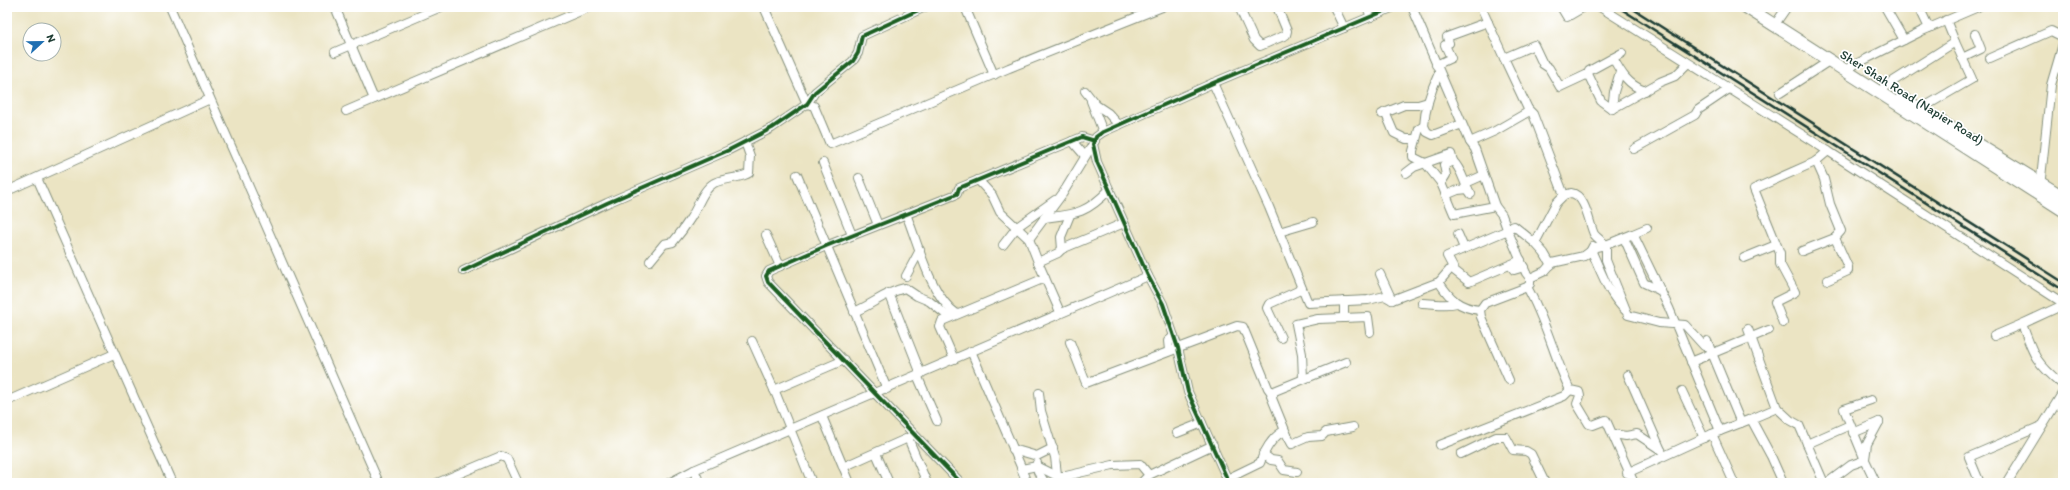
<svg xmlns="http://www.w3.org/2000/svg" width="2070" height="490" font-family="Itim,sans-serif">
<style>
.lines{fill:none;stroke-linecap:round;stroke-linejoin:round}
.street-casing{stroke:#85907c;stroke-width:10}
.primary-casing{stroke:#85907c;stroke-width:14}
.street{stroke:#fff;stroke-width:8}
.primary{stroke:#fff;stroke-width:12}
.rail{stroke:#1f3d34;stroke-width:2.5}
.cycleway-casing{stroke:#fff;stroke-width:6}
.cycleway{stroke:#1b5e20;stroke-width:4}
.labels{text-anchor:middle;dominant-baseline:central;stroke-width:3.5;stroke-linejoin:round;paint-order:stroke}
.street-label{font-size:13px;fill:#1f3d34;stroke:#fff}
</style>
<rect width="100%" height="100%" fill="#fff"/>
<filter id="ink" filterUnits="userSpaceOnUse"><feTurbulence type="fractalNoise" baseFrequency=".025" numOctaves="2"/><feDisplacementMap in="SourceGraphic" scale="8" xChannelSelector="R" yChannelSelector="G"/><feConvolveMatrix kernelMatrix="1 2 1 2 8 2 1 2 1" color-interpolation-filters="sRGB"/></filter>
<filter id="wash" filterUnits="userSpaceOnUse"><feTurbulence type="fractalNoise" baseFrequency=".012" numOctaves="4" result="noise"/><feDisplacementMap in="SourceGraphic" scale="16" xChannelSelector="R" yChannelSelector="G"/><feGaussianBlur stdDeviation="0.9" result="paint"/><feColorMatrix in="noise" values="0 0 0 0 0 0 0 0 0 0 0 0 0 0 0 0 0 1.4 0 .05"/><feComposite in="paint" operator="in"/></filter>
<g filter="url(#wash)">
<rect width="100%" height="100%" fill="#ebe4c3"/>
</g>
<g filter="url(#ink)">
<g class="lines">
<defs>
<g id="street">
<polyline points="170,7 379,483"/>
<polyline points="335,7 374,99"/>
<polyline points="764,7 807,104 814,106 830,144 1009,68 1162,7"/>
<polyline points="965,7 994,75"/>
<polyline points="1239,7 1254,40 1260,46 1286,35 1287,31 1277,7"/>
<polyline points="1334,7 1344,28"/>
<polyline points="1367,7 1371,17"/>
<polyline points="1412,7 1470,142 1495,131 1528,112 1528,109 1504,58 1534,45 1543,64 1549,68 1560,87 1588,74"/>
<polyline points="1481,7 1504,58"/>
<polyline points="1561,7 1567,17 1584,7"/>
<polyline points="1600,7 1828,151"/>
<polyline points="1885,7 1904,40"/>
<polyline points="1919,7 1929,28"/>
<polyline points="1778,20 1787,7"/>
<polyline points="335,52 441,7"/>
<path d="M1613 58C1621 73 1628 85 1645 91"/>
<polyline points="1962,58 1981,49 1975,34"/>
<polyline points="1990,58 2051,31 2063,37"/>
<polyline points="1436,65 1451,58 1445,45 1449,43 1447,37 1488,22"/>
<polyline points="1850,67 1922,31 1978,7"/>
<polyline points="1213,83 1269,207 1308,303 1368,300 1385,296 1392,300 1439,282 1452,267"/>
<polyline points="1884,87 1955,42 1946,20"/>
<polyline points="1085,91 1096,105 1108,113 1119,125"/>
<polyline points="1780,93 1829,61"/>
<polyline points="1091,101 1103,132"/>
<path d="M1528 109 1533 114 1564 195 1571 193C1586 195 1589 224 1594 234 1597 238 1603 242 1606 245V260L1628 315 1659 323 1685 325 1704 346H1709"/>
<polyline points="1612,109 1660,82 1675,76 1688,63"/>
<polyline points="1612,109 1601,101 1588,74 1589,71 1622,53"/>
<polyline points="1612,109 1614,92 1620,72"/>
<polyline points="346,111 590,7"/>
<polyline points="1385,112 1394,133 1406,139 1416,139"/>
<polyline points="1925,112 1929,104 1972,79 1955,42"/>
<polyline points="1382,114 1404,105 1418,105 1428,102"/>
<path d="M1424 126C1425 107 1431 90 1439 73"/>
<polyline points="1072,141 1085,156"/>
<polyline points="1470,142 1475,149 1495,206"/>
<polyline points="1634,149 1695,115 1698,110 1729,89"/>
<path d="M1453 161C1463 171 1463 183 1471 194"/>
<polyline points="1816,161 1824,179 1830,204 1841,231 1835,238 1848,267 1848,271 1828,280"/>
<polyline points="823,163 852,235"/>
<polyline points="1406,173 1414,167 1451,154 1453,161 1444,165 1446,175 1441,183 1454,214 1495,206 1502,215 1507,229"/>
<polyline points="797,175 887,389"/>
<polyline points="37,178 172,483"/>
<polyline points="859,178 878,225"/>
<polyline points="978,180 992,195 1000,212 1029,239 1038,262 1058,253 1062,249 1124,223"/>
<polyline points="1441,183 1425,163 1413,157 1413,151 1419,129 1424,126 1427,132 1433,135 1462,124"/>
<polyline points="1466,183 1484,175"/>
<polyline points="2040,187 2051,85 2063,44"/>
<polyline points="7,191 210,99"/>
<polyline points="1446,195 1458,190 1468,189"/>
<path d="M906 214C918 243 930 296 957 314"/>
<path d="M1044 218C1075 214 1086 214 1109 190"/>
<polyline points="1647,228 1633,234 1669,308 1720,431"/>
<polyline points="1508,230 1447,256 1455,271 1469,282 1521,260"/>
<polyline points="1279,232 1313,222"/>
<polyline points="1458,234 1464,248"/>
<polyline points="766,235 780,266"/>
<polyline points="1624,238 1644,283 1661,291"/>
<polyline points="1029,239 1063,193 1093,144"/>
<polyline points="1003,245 1017,227 1055,200"/>
<path d="M1593 246 1591 250C1601 271 1608 294 1625 310"/>
<polyline points="1062,249 1061,237 1070,215"/>
<polyline points="1802,251 1835,238"/>
<polyline points="1744,258 1776,245"/>
<path d="M650 261 664 244 673 242C679 235 685 227 690 219 698 208 702 190 714 183 724 178 743 178 749 173L750 156 745 142"/>
<polyline points="1038,262 1060,312"/>
<polyline points="1510,265 1514,270 1524,267"/>
<polyline points="1551,265 1544,253 1535,243 1556,203 1564,195"/>
<polyline points="463,271 607,203 729,150 772,128 807,104 815,92 853,61 858,53 862,36 925,7"/>
<polyline points="1380,274 1392,300"/>
<polyline points="906,276 920,250"/>
<polyline points="1530,278 1526,273 1507,229 1514,226 1535,243"/>
<path d="M1439 282C1450 299 1459 308 1480 310"/>
<path d="M1527 287C1546 320 1554 357 1570 390L1579 392 1580 396 1577 404 1589 424 1593 425 1606 420 1634 483"/>
<polyline points="889,293 921,374"/>
<polyline points="1344,301 1344,318"/>
<path d="M1422 303C1434 303 1445 306 1457 303"/>
<path d="M2063 305 2022 324C2034 357 2036 363 2063 385"/>
<path d="M854 312C872 305 885 292 905 288L917 296 929 301 949 317"/>
<polyline points="1783,323 1775,302 1795,292 1780,264 1780,253 1754,189 1815,162 1828,151 2063,303"/>
<polyline points="1748,329 1777,408"/>
<polyline points="1994,336 2022,324"/>
<polyline points="1281,338 1267,308 1269,304 1298,291 1301,287"/>
<polyline points="752,341 776,394 812,483"/>
<polyline points="1707,341 1741,423"/>
<polyline points="1070,342 1086,383 1237,326 1243,327 1268,388 1273,395 1271,396 1286,433"/>
<polyline points="1169,350 1168,341 1174,336"/>
<polyline points="971,351 1022,469 1037,466 1057,476 1066,476 1113,465 1140,464 1149,475"/>
<polyline points="954,359 940,327 942,321 1045,278"/>
<polyline points="1691,362 1769,330"/>
<polyline points="917,375 937,421"/>
<polyline points="1628,375 1661,450"/>
<polyline points="1303,379 1302,354 1296,324 1318,319 1368,317 1370,332"/>
<polyline points="1509,380 1481,317 1480,310 1485,303 1527,287 1530,284 1530,278 1545,271 1552,263 1584,256 1596,247 1606,245 1633,234"/>
<polyline points="774,390 844,360"/>
<polyline points="1682,391 1704,438"/>
<polyline points="1272,392 1346,362"/>
<polyline points="1039,393 1041,411 1055,457 1058,483"/>
<polyline points="7,401 114,354"/>
<polyline points="822,416 850,483"/>
<polyline points="1177,433 1202,423"/>
<polyline points="1853,433 1879,422"/>
<polyline points="1613,434 1626,436 1637,434 1661,450"/>
<polyline points="911,436 908,438 927,483"/>
<polyline points="1807,444 1850,425"/>
<polyline points="1440,445 1564,396 1570,390"/>
<polyline points="1013,449 1037,456 1053,448"/>
<polyline points="876,453 889,483"/>
<polyline points="1263,454 1271,460 1278,461 1284,470 1297,472"/>
<polyline points="1461,454 1496,437 1506,437 1513,450 1526,451 1531,454 1545,483"/>
<polyline points="1865,459 1867,444 1879,422"/>
<polyline points="1865,460 1844,409 1871,400"/>
<polyline points="1037,463 1038,472 1045,483"/>
<polyline points="843,467 908,438"/>
<polyline points="1021,468 1027,483"/>
<polyline points="694,470 700,483"/>
<polyline points="1627,473 1712,434"/>
<path d="M1227 479 1260 463C1264 451 1272 438 1282 432L1286 433 1292 444 1308 437 1322 436 1326 432 1353 427"/>
<polyline points="437,483 501,456 507,459 518,483"/>
<polyline points="669,483 694,470 1148,276"/>
<polyline points="961,483 768,282 766,276 769,271 826,246 957,194 959,188 1082,137 1095,141"/>
<polyline points="1141,483 1149,475 1213,445"/>
<polyline points="1229,483 1188,392 1178,348 1163,304 1148,276 1097,162 1093,144 1096,137 1103,132 1213,83 1394,7"/>
<polyline points="1734,483 1712,434 1751,419"/>
<polyline points="1783,483 1771,456 1751,419 1777,408 1790,420 1799,425 1824,483"/>
<polyline points="1827,483 1851,465 1865,460 1876,483"/>
<polyline points="1980,483 1969,457 2041,426"/>
<polyline points="2007,483 2063,392"/>
</g>
<g id="primary">
<polyline points="1746,7 2063,210"/>
<polyline points="1902,98 2063,197"/>
</g>
</defs>
<!-- street casing -->
<use href="#street" class="street-casing"/>
<!-- primary casing -->
<use href="#primary" class="primary-casing"/>
<!-- street -->
<use href="#street" class="street"/>
<!-- primary -->
<use href="#primary" class="primary"/>
<!-- rail -->
<g class="rail">
<polyline points="1618,7 2063,290"/>
<polyline points="1630,7 2063,282"/>
</g>
<defs>
<g id="cycleway">
<polyline points="463,271 607,203 729,150 772,128 807,104 815,92 853,61 858,53 862,36 925,7"/>
<polyline points="961,483 768,282 766,276 769,271 826,246 957,194 959,188 1082,137 1095,141"/>
<polyline points="1229,483 1188,392 1178,348 1163,304 1148,276 1097,162 1093,144 1096,137 1103,132 1213,83 1394,7"/>
</g>
</defs>
<!-- cycleway casing -->
<use href="#cycleway" class="cycleway-casing"/>
<!-- cycleway -->
<use href="#cycleway" class="cycleway"/>
</g>
</g>
<g class="labels">
<!-- street labels -->
<g class="street-label">
<text transform="translate(1912 97) rotate(32)">Sher Shah Road (Napier Road)</text>
</g>
</g>
<!-- margin -->
<rect width="2070" height="490" fill="none" stroke="#fff" stroke-width="24"/>
<!-- north arrow -->
<g transform="translate(42 42) rotate(68)"><circle r="19" fill="#ffffff" stroke="#a5b1ae"/>
<path d="M0-3L7 15L0 10L-7 15Z" fill="#1f6fb2"/>
<text y="-6" font-size="11" font-weight="bold" text-anchor="middle" fill="#1f3d34">N</text>
</g>
</svg>
